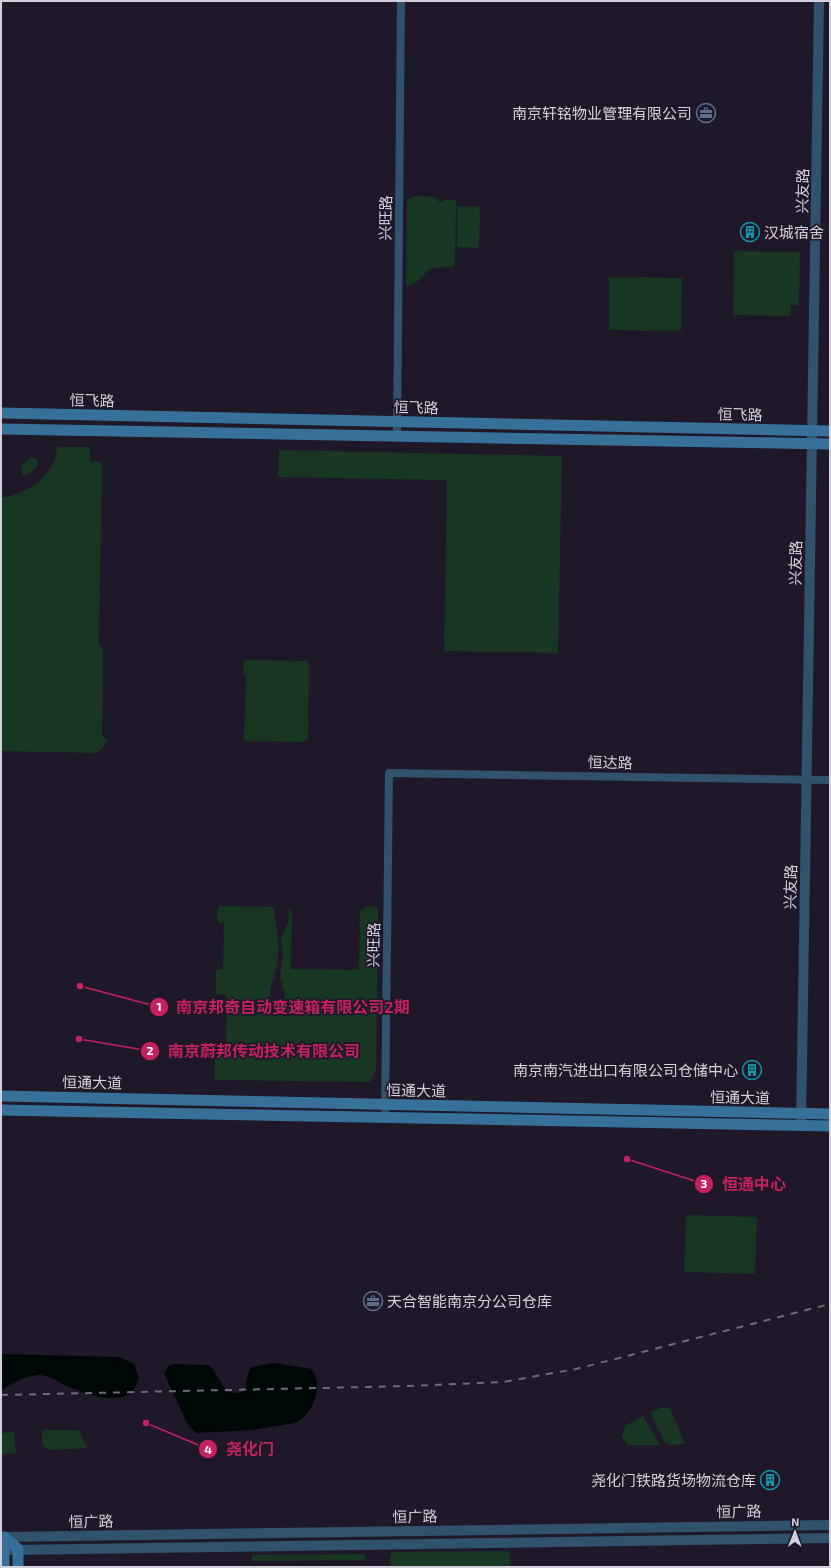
<svg xmlns="http://www.w3.org/2000/svg" width="831" height="1568" font-family="'Exo 2','Noto Sans SC',sans-serif">
<style>
.grass{fill:#173722}
.water{fill:#000707}
.lines{fill:none;stroke-linecap:round;stroke-linejoin:round}
.minor{stroke:#30526c;stroke-width:8}
.tertiary{stroke:#30526c;stroke-width:10}
.secondary{stroke:#377199;stroke-width:11}
.rail{stroke:#716c79;stroke-width:2;stroke-dasharray:7 7;stroke-linecap:butt}
.labels{text-anchor:middle;dominant-baseline:central;stroke-width:3.5;stroke-linejoin:round;paint-order:stroke}
.poi-label{font-size:15px;fill:#d4d0db;stroke:#1f1828;text-anchor:end}
.street-label{font-size:15px;fill:#d4d0db;stroke:#1f1828}
.leader{fill:none;stroke:#c32161;stroke-width:1.5}
.callout-dot{fill:#c32161;stroke:#1f1828;stroke-width:1.5}
.mark-label{font-size:12px;text-anchor:middle;font-weight:bold;fill:#fff}
.callout-label{font-size:16px;text-anchor:middle;font-weight:bold;fill:#c32161;stroke:#1f1828;stroke-width:3.5;stroke-linejoin:round;paint-order:stroke}
</style>
<rect width="100%" height="100%" fill="#1f1828"/>
<!-- grass -->
<g class="grass">
<path d="M413 196 436 197 439 202 443 201 446 199 456 200 455 263 453 267C446 268 437 266 431 269 422 274 419 284 408 286L406 284 407 200Z"/>
<polygon points="457,206 480,207 479,248 457,247"/>
<polygon points="734,251 800,252 799,305 791,305 791,316 733,315"/>
<polygon points="609,277 682,278 681,331 609,330"/>
<path d="M57 447H90V462H102L99 644 103 650 102 736 108 741 97 753 1 751V498C27 494 56 476 57 447Z"/>
<polygon points="279,450 562,456 558,653 444,651 447,480 278,477"/>
<polygon points="31,457 38,460 37,467 28,475 22,475 21,467"/>
<polygon points="244,660 307,661 309,666 308,740 302,742 244,741 246,675 243,674"/>
<path d="M219 906 274 907C275 924 280 940 278 957 277 971 271 983 269 997L270 1001 283 1003 285 994 280 977 283 955 281 938 288 923 289 910H292L291 969 359 970 360 911 368 906 378 907 376 1069 370 1082 215 1080V1056H226L227 995 216 994V970L223 969 224 923H218L217 911Z"/>
<polygon points="686,1215 757,1217 755,1274 684,1272"/>
<polygon points="663,1407 670,1408 685,1444 672,1445 665,1443 650,1412"/>
<polygon points="643,1416 660,1445 628,1445 622,1437 625,1426"/>
<polygon points="42,1430 79,1430 87,1448 51,1450 45,1448 42,1441"/>
<polygon points="14,1432 16,1453 1,1454 1,1433"/>
<polygon points="508,1551 510,1556 510,1567 390,1567 390,1555 392,1552"/>
<polygon points="365,1554 366,1560 252,1561 252,1555"/>
</g>
<!-- water -->
<g class="water">
<path d="M1 1354 119 1357 134 1364 139 1378 133 1392C115 1405 88 1395 69 1387 58 1382 51 1375 38 1375 25 1376 12 1384 1 1390Z"/>
<path d="M274 1363 312 1369C324 1386 313 1415 295 1423L253 1430 196 1433 188 1425 164 1373 168 1366 172 1364 208 1365 212 1368 227 1392 240 1393 245 1390 247 1377 251 1367Z"/>
</g>
<g class="lines">
<!-- minor -->
<g class="minor">
<polyline points="397,435 401,1"/>
<polyline points="385,1117 389,773 830,780"/>
</g>
<!-- tertiary -->
<g class="tertiary">
<polyline points="801,1125 819,1"/>
<polyline points="1,1537 830,1525"/>
<polyline points="11,1550 830,1538"/>
</g>
<!-- secondary -->
<g class="secondary">
<polyline points="1,413 830,431"/>
<polyline points="1,429 830,444"/>
<polyline points="1,1096 830,1114"/>
<polyline points="1,1110 830,1126"/>
<polyline points="4,1537 18,1549 18,1567"/>
<polyline points="4,1567 4,1537"/>
</g>
<!-- rail -->
<polyline class="rail" points="1,1395 409,1386 503,1382 576,1369 830,1304"/>
</g>
<!-- icons -->
<defs>
<symbol id="office-ring" viewBox="-11 -11 22 22"><circle r="9.5" fill="#1f1828" stroke="#5c6f8a" stroke-width="1.5"/><path d="M-6-3h4V-5.5h4V-3h4V5H-6ZM-1-4.5V-3h2v-1.5ZM-6 0V1H6V0Z" fill="#5c6f8a"/></symbol>
<symbol id="building-ring" viewBox="-11 -11 22 22"><circle r="9.5" fill="#1f1828" stroke="#0f9aa8" stroke-width="1.5"/><path d="M-4-6H4V6H1V3H-1V6H-4ZM-2.5-4.3h1.7v1.8h-1.7ZM.8-4.3h1.7v1.8H.8ZM-2.5-1h1.7V.8h-1.7ZM.8-1h1.7V.8H.8Z" fill="#0f9aa8"/></symbol>
</defs>
<g fill-rule="evenodd">
<use href="#office-ring" x="695" y="102" width="22" height="22"/>
<use href="#building-ring" x="739" y="221" width="22" height="22"/>
<use href="#building-ring" x="741" y="1059" width="22" height="22"/>
<use href="#office-ring" x="362" y="1290" width="22" height="22"/>
<use href="#building-ring" x="759" y="1469" width="22" height="22"/>
</g>
<g class="labels">
<!-- poi labels -->
<g class="poi-label">
<text x="692" y="113">南京轩铭物业管理有限公司</text>
<text x="764" y="232" text-anchor="start">汉城宿舍</text>
<text x="738" y="1070">南京南汽进出口有限公司仓储中心</text>
<text x="387" y="1301" text-anchor="start">天合智能南京分公司仓库</text>
<text x="756" y="1480">尧化门铁路货场物流仓库</text>
</g>
<!-- street labels -->
<g class="street-label">
<text transform="translate(802 191) rotate(-89)">兴友路</text>
<text transform="translate(385 218) rotate(-89)">兴旺路</text>
<text transform="translate(92 400) rotate(1)">恒飞路</text>
<text transform="translate(416 407) rotate(1)">恒飞路</text>
<text transform="translate(740 414) rotate(1)">恒飞路</text>
<text transform="translate(795 563) rotate(-89)">兴友路</text>
<text transform="translate(610 762) rotate(1)">恒达路</text>
<text transform="translate(790 887) rotate(-89)">兴友路</text>
<text transform="translate(373 945) rotate(-89)">兴旺路</text>
<text transform="translate(92 1082) rotate(1)">恒通大道</text>
<text transform="translate(416 1090) rotate(1)">恒通大道</text>
<text transform="translate(740 1097) rotate(1)">恒通大道</text>
<text transform="translate(739 1511) rotate(-1)">恒广路</text>
<text transform="translate(415 1516) rotate(-1)">恒广路</text>
<text transform="translate(91 1521) rotate(-1)">恒广路</text>
</g>
</g>
<!-- callouts -->
<path class="leader" d="M80 986L159 1007M79 1039L150 1051M627 1159L704 1184M146 1423L208 1449"/>
<g class="callout-dot">
<circle cx="80" cy="986" r="4"/>
<circle cx="79" cy="1039" r="4"/>
<circle cx="627" cy="1159" r="4"/>
<circle cx="146" cy="1423" r="4"/>
<circle cx="159" cy="1007" r="10"/>
<circle cx="150" cy="1051" r="10"/>
<circle cx="704" cy="1184" r="10"/>
<circle cx="208" cy="1449" r="10"/>
</g>
<g class="mark-label">
<text x="159" y="1011">1</text>
<text x="150" y="1055">2</text>
<text x="704" y="1188">3</text>
<text x="208" y="1454">4</text>
</g>
<g class="callout-label">
<text x="293" y="1013">南京邦奇自动变速箱有限公司2期</text>
<text x="264" y="1057">南京蔚邦传动技术有限公司</text>
<text x="754" y="1190">恒通中心</text>
<text x="250" y="1455">尧化门</text>
</g>
<!-- border -->
<rect width="831" height="1568" fill="none" stroke="#d4d0db" stroke-width="4"/>
<!-- north arrow -->
<g transform="translate(795 1532) rotate(1)" stroke="#1f1828" stroke-width="3" paint-order="stroke">
<path d="M0-3L7 15L0 10L-7 15Z" fill="#d4d0db"/>
<text y="-6" font-size="11" font-weight="bold" text-anchor="middle" fill="#d4d0db">N</text>
</g>
</svg>
